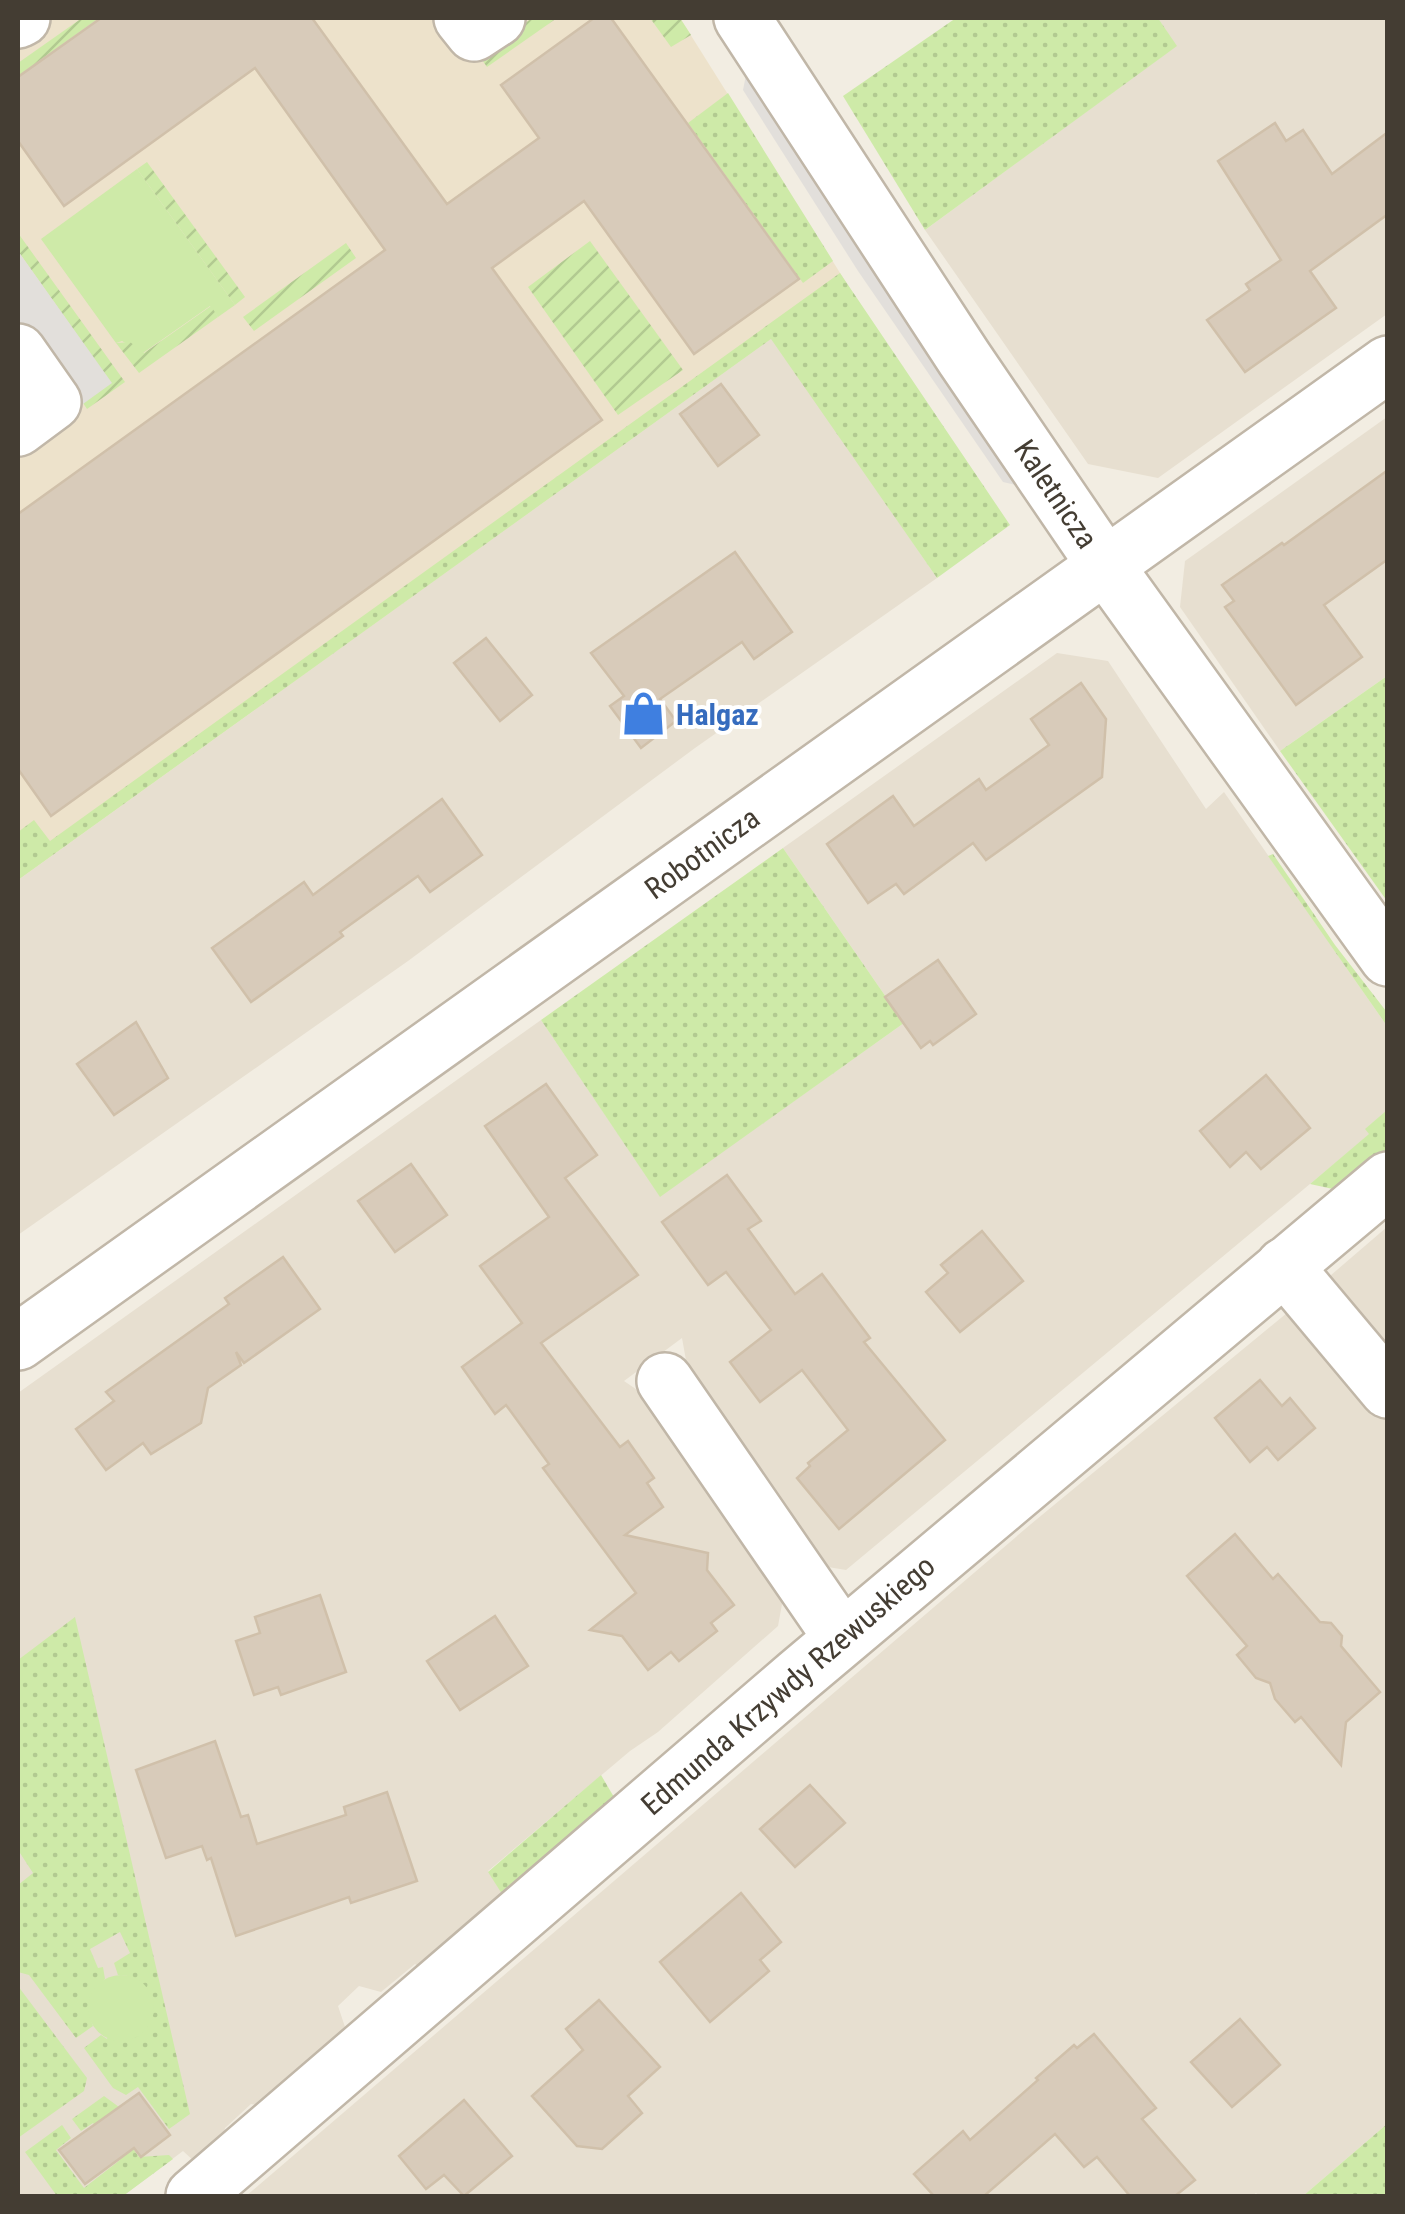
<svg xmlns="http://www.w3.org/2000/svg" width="1405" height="2214" font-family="'Roboto Condensed',sans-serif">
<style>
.residential{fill:#e7dfd0}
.education{fill:#ede2cb}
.grass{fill:url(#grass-dots)}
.park{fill:#ceeaa8}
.garden{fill:url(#garden-furrows)}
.parking{fill:#e2dfdb}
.building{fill:#d8cbba;stroke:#d0c0aa;stroke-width:2.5}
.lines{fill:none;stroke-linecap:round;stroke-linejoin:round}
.minor-casing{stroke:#c1b7a8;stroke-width:60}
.minor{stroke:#fff;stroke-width:55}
.labels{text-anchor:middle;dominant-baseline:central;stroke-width:8;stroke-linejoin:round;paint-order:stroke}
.street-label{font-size:30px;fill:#443d33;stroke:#fff}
.shop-label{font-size:30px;font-weight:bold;fill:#366cbe;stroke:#fff;text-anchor:start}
</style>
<defs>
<pattern id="grass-dots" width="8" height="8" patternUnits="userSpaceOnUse" patternTransform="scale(2.5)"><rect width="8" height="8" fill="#ceeaa8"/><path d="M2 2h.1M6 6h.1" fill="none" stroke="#b2ca91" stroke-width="1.8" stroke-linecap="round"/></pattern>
<pattern id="garden-furrows" width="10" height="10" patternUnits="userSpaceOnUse" patternTransform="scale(2.5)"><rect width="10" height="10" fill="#ceeaa8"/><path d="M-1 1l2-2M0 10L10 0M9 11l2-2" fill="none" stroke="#b2ca91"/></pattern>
</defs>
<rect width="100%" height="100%" fill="#f2ede2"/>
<!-- residential -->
<g class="residential">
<polygon points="1158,18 1387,18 1387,314 1158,478 1088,464 925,230 1176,46"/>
<polygon points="772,338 937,578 695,748 408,961 18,1235 18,880"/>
<polygon points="1387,417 1387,676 1280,751 1180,607 1185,561"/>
<polygon points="1057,653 1108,661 1206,809 1224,792 1387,1026 1387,1110 1366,1129 1370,1134 846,1570 816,1565 689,1377 682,1338 624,1381 655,1402 784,1593 778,1626 658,1732 630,1751 488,1871 504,1896 421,1968 415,1964 381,1992 359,1986 338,2006 347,2033 263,2106 251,2104 225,2128 223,2139 195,2162 183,2151 123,2196 18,2196 18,1393 541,1020 660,1196 904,1023 783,848"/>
<polygon points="1387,1227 1387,1358 1323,1282"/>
<polygon points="1293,1308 1387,1420 1387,2124 1303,2196 1259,2196 1256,2193 1252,2196 246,2196 1031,1524"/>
</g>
<!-- education -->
<polygon class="education" points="18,18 680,18 847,284 18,880"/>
<!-- grass -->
<g class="grass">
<polygon points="956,18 1158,18 1177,46 925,230 843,96"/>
<polygon points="728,93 833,261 803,283 688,123"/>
<polygon points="840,273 1010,525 937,578 771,339 18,880 18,832 34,820 50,841"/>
<polygon points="1387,676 1387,901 1280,751"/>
<polygon points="783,848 904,1023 660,1197 541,1020"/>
<polygon points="1273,854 1335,945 1386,1011 1387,1026 1268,856"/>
<polygon points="1387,1110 1387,1152 1342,1191 1310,1184 1369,1134 1365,1129"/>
<path d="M75 1617 190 2114 169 2129 138 2087 126 2095 113 2088 84 2048 101 2035 107 2039 128 1976 118 1975 114 1963 130 1953 120 1932 90 1949 98 1968 103 1967 105 1979C89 1993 85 2006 93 2026L76 2038 29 1975 18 1972V1885L33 1873 18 1850V1660Z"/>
<polygon points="601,1775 618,1804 504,1897 488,1872"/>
<polygon points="18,1986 87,2078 84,2091 18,2138"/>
<polygon points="104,2096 119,2107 109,2115 139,2157 169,2155 173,2159 123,2196 57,2196 25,2152 62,2125 71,2138 56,2150 84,2188 120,2160 93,2123 81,2131 72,2119"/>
<polygon points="1387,2124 1387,2196 1303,2196"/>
</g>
<!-- park -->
<g class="park">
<polygon points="137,169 235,305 218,317 210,306 143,353 122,341 116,343 41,239"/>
<circle cx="121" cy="2008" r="33"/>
</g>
<!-- garden -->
<g class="garden">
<polygon points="82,18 99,18 18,76 18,63"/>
<polygon points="532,18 557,18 487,67 480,57"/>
<polygon points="650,18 680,18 691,35 671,47"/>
<polygon points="147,162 245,297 235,305 137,169"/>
<polygon points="18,233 125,382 87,409 83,403 111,383 18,251"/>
<polygon points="590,241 683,370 618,415 528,287"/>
<polygon points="346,243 356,258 254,331 243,317"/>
<polygon points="211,306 218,317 139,373 116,343 130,342 144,353"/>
</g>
<!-- parking -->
<g class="parking">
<polygon points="748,65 1028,488 1003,482 858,271 743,90"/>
<polygon points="18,251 112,383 18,451"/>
</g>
<!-- building -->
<g class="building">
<polygon points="101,18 312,18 447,204 539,138 501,85 594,18 611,18 799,279 694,354 584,201 492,268 602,420 51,816 18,769 18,514 385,250 255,68 64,206 18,141 18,77"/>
<polygon points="1275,123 1286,141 1303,130 1332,174 1388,132 1388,214 1310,271 1336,308 1245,372 1207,320 1250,290 1246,284 1281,260 1218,161"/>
<polygon points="721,384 759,435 718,466 680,414"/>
<polygon points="1388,470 1388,559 1324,605 1362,657 1296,705 1225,607 1234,601 1222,585 1282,543 1284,545"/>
<polygon points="735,552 792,632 754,659 742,642 660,699 676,721 641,748 610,706 624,696 591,653"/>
<polygon points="486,638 532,695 500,721 454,663"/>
<polygon points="1081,683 1106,719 1102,777 986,860 973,843 904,894 896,884 868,903 827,844 893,796 914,826 979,779 986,790 1049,745 1031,719"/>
<polygon points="442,799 482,855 430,892 418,876 340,932 343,936 251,1002 212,948 304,882 313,895"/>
<polygon points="938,960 976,1014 933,1045 930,1041 921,1048 885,997"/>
<polygon points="136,1022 168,1078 114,1115 77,1064"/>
<polygon points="1266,1075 1310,1128 1261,1169 1246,1152 1230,1167 1200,1131"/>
<polygon points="546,1084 597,1155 565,1178 638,1275 541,1343 620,1447 628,1441 654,1478 647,1483 663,1507 625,1535 708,1553 707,1570 734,1605 711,1623 717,1631 679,1661 671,1652 648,1670 622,1636 590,1630 636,1593 543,1468 549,1464 506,1405 495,1414 462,1367 522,1323 480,1266 549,1217 485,1126"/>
<polygon points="411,1164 447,1215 395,1252 358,1201"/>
<polygon points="727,1175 761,1221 748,1229 795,1294 822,1274 870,1338 864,1342 945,1440 839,1529 797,1478 810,1466 808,1463 848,1430 802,1370 760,1402 730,1362 771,1330 726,1272 708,1285 662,1222"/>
<polygon points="982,1231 1023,1281 960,1332 926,1292 948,1273 941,1265"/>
<polygon points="283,1257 320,1309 244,1363 236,1352 241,1365 208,1388 201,1423 151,1454 143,1443 106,1470 76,1429 114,1401 106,1392 229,1304 225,1298"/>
<polygon points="1260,1380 1282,1406 1290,1398 1315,1428 1278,1460 1267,1447 1250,1462 1215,1418"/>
<polygon points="1235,1534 1273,1579 1278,1574 1320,1622 1331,1623 1342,1636 1341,1646 1380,1692 1346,1722 1341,1765 1301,1717 1295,1722 1275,1699 1270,1683 1256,1678 1237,1655 1247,1646 1187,1576"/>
<polygon points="320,1595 346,1672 281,1695 278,1687 254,1695 236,1641 260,1633 255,1617"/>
<polygon points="495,1616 528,1666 460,1710 427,1661"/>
<polygon points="215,1741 241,1817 248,1815 257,1844 346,1815 344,1807 387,1792 417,1881 351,1903 349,1897 236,1936 211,1858 207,1860 202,1846 166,1858 136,1770"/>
<polygon points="810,1785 845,1823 795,1867 760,1829"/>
<polygon points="741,1893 781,1942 760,1960 769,1971 710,2022 660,1962"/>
<polygon points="599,2000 660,2067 628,2096 642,2113 602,2149 577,2146 532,2096 583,2050 566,2029"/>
<polygon points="1240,2019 1280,2065 1232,2107 1191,2062"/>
<polygon points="1094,2034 1156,2108 1142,2119 1195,2180 1175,2196 1130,2196 1097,2157 1084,2167 1055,2134 984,2196 934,2196 914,2174 963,2131 970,2140 1038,2080 1036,2078 1074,2045 1077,2048"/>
<polygon points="139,2093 170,2135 141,2157 134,2148 85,2184 59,2150"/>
<polygon points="464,2100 512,2156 464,2196 444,2175 426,2189 399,2156"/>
</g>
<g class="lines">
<defs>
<g id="minor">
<polyline points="462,18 474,33 497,18"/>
<polyline points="742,18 964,358 1105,565 1388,958"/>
<polyline points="18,20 22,18"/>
<polyline points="18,352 53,402 18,428"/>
<polyline points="1284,1266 1388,1390"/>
<polyline points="18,1342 1388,364"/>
<polyline points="665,1381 842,1638"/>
<polyline points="194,2196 798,1676 1388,1180"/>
</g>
</defs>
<!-- minor casing -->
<use href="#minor" class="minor-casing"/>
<!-- minor -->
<use href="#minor" class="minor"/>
</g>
<!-- icons -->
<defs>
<symbol id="shop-bare" viewBox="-9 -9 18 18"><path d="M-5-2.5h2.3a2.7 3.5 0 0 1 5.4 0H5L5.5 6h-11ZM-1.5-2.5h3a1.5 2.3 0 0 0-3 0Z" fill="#3f7fe0" stroke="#fff" stroke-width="2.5" paint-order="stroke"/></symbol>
</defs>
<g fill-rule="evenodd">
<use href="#shop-bare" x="612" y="682" width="63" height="63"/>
</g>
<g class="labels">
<!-- street labels -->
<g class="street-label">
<text transform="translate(1056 494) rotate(56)">Kaletnicza</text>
<text transform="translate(702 853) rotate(-36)">Robotnicza</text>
<text transform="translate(788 1685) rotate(-41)">Edmunda Krzywdy Rzewuskiego</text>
</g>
<!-- shop labels -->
<g class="shop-label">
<text x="676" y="714">Halgaz</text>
</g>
</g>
<!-- border -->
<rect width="1405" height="2214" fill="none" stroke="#443d33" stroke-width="40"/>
</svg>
